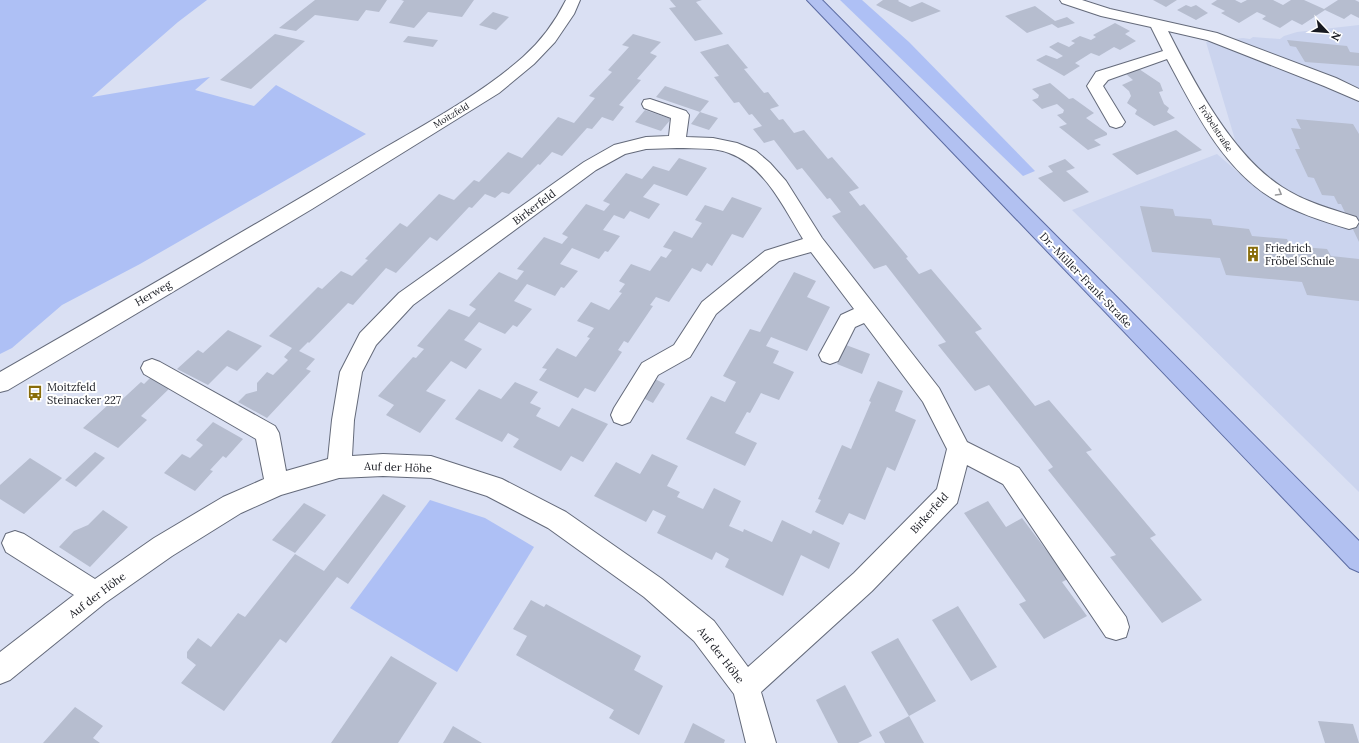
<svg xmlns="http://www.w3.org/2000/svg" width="1359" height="743" font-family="Lora,serif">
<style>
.built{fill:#cbd4ee}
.green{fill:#aec0f5}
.building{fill:#b6bdcf}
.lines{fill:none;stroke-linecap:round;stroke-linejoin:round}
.minor-casing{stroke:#646a7a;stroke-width:2}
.major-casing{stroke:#5b6ba2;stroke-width:2}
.minor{fill:#fff;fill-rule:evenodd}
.major{fill:#b2c1f1;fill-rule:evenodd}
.oneway{stroke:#97989b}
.labels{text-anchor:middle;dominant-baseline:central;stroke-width:4;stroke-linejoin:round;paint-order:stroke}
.far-street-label{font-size:9px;fill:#181a21;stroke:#fff}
.street-label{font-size:11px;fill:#181a21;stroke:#fff}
.poi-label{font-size:11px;fill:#181a21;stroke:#fff;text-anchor:start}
</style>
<rect width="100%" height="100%" fill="#dae0f3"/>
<!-- built -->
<polygon class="built" points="1359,25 1359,492 1072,210 1217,154 1247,180 1206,42 1243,38 1250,39 1253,37 1280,39 1284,36 1297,32"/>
<!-- green -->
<g class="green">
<polygon points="0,0 207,0 178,22 92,97 210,77 195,90 254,106 276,85 366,134 140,264 62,305 12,348 0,354"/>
<polygon points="840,0 862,0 909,42 1035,171 1023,176"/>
<polygon points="430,500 485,518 534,547 457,672 350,608"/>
</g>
<!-- building -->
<g class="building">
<polygon points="315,0 387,0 379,12 366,10 358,21 315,15 296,31 279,28"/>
<polygon points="401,0 474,0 462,17 428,12 414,28 389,23 404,1"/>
<polygon points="670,0 702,0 696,2 723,34 695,41 669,8 676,7"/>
<polygon points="883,0 899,0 898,1 910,7 922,2 941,11 912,22 876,5"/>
<polygon points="1153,0 1177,0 1166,7"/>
<polygon points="1217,0 1235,0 1241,3 1247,0 1273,0 1283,5 1291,0 1304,0 1324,9 1338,0 1355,0 1359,2 1359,18 1351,14 1344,19 1325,10 1302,25 1292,20 1280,28 1262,19 1266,16 1257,12 1239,23 1221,13 1225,11 1211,4"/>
<polygon points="1186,5 1191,7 1196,5 1208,13 1196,20 1177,10"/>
<polygon points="1035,6 1055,21 1067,17 1075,23 1058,28 1052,24 1027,33 1005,16"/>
<polygon points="493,12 509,17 496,30 479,25"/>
<polygon points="1115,23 1130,31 1125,34 1136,41 1120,50 1114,47 1099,56 1091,53 1075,63 1080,66 1064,76 1036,60 1046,55 1057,59 1063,56 1049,47 1058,42 1069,47 1075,43 1071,41 1080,36 1091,40 1096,37 1093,35"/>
<polygon points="275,34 305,41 251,89 220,80"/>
<polygon points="633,34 661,42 650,53 657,56 637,79 641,80 619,105 624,107 613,121 602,117 592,129 587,128 562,156 552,152 540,165 538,164 509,194 502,192 495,198 485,194 472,208 469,207 437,241 430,237 396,273 386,268 353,305 348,303 309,343 308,342 299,351 315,359 306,369 311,371 267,418 238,402 246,394 257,391 257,383 267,372 273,375 288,360 284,357 292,348 269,336 318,287 322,289 341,271 352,276 368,260 365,259 400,223 407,227 439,194 454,200 474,180 479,182 508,152 522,158 558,117 574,123 595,98 589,96 612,72 608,70 629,47 622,45"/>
<polygon points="408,36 438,40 433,47 403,42"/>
<polygon points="1287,40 1347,46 1350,52 1359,53 1359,66 1305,62 1296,47 1290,46"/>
<polygon points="728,44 748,68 744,69 764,93 768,92 779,106 770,109 779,120 783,119 794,133 804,130 828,159 832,157 859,188 849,192 860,206 864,204 908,257 906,258 919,274 931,269 982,329 975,332 1035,406 1049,400 1092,450 1086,452 1156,535 1150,538 1202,600 1162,623 1110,557 1116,555 1048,470 1053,467 989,385 975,391 938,345 946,342 886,265 874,269 832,216 841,212 830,198 827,199 802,168 797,170 774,140 764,143 753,129 762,126 752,114 749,115 739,102 734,103 714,77 719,76 700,52"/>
<polygon points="1139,69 1160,83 1163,91 1159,92 1164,104 1169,108 1167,112 1175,118 1154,126 1135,114 1137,110 1127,103 1131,96 1129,91 1122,85 1133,80 1126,74"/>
<polygon points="1050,83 1069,99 1073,98 1094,113 1086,118 1107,133 1107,135 1094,140 1101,145 1088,150 1059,127 1067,124 1057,115 1063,113 1064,110 1057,104 1042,109 1032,100 1038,98 1039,95 1032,89"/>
<polygon points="665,86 709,101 700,112 718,118 709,130 691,124 700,112 656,97"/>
<polygon points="645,110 671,119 661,131 635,122"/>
<polygon points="1296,119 1353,124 1359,134 1359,242 1341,204 1338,204 1334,196 1322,195 1314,178 1308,177 1295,149 1300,149 1291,128 1301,129"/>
<polygon points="1176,130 1202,150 1137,175 1112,154"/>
<polygon points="679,158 707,168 687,196 654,184 643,197 660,204 649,219 630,211 624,219 614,215 603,230 620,236 608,252 605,251 599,259 572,248 560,264 578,271 564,288 561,287 555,296 527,284 514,301 532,309 517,327 513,325 505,334 479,322 464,340 482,349 466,369 451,361 426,391 446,400 420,433 386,415 394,405 378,396 413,357 416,358 424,349 417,346 449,309 469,317 476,309 469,305 499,272 517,280 524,271 517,269 544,237 562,244 568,237 562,234 586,204 604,211 610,204 603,201 626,173 642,179 653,166 669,171"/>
<polygon points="1065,159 1075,168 1066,171 1089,192 1064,202 1038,178 1053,172 1048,166"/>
<polygon points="732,197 762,208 743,238 732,234 712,266 707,263 701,272 692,268 669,302 656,297 650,305 653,306 628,343 624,341 618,350 622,352 595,392 585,388 578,398 539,380 547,369 542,368 557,348 576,357 590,338 587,337 594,328 577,321 591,302 609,310 622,293 619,292 625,284 619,281 631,264 650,271 661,256 666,258 672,250 663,247 674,231 692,238 702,223 695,220 705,205 723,211"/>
<polygon points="1140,206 1173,209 1175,216 1211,219 1213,225 1249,229 1252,236 1287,239 1290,246 1327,249 1331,256 1359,259 1359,301 1307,295 1302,282 1226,275 1220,258 1152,252"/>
<polygon points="794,272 816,281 807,297 830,307 807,351 771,337 766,346 779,351 773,363 794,372 779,400 761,393 750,413 747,412 735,433 757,443 745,466 686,439 711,396 725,402 736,382 723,376 750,329 760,332"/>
<polygon points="228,330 262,346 237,371 227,366 208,385 177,369 198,350 203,353"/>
<polygon points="846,345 870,354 862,374 837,364"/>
<polygon points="154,374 174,384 141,416 147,420 118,448 83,428 109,404 114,407 141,382 144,384"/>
<polygon points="653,378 665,384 653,403 641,397"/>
<polygon points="878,381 903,391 895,411 916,420 895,471 887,467 865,520 849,513 843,525 815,512 821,500 818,499 842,445 851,449 871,402 869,401"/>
<polygon points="515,382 538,392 530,403 541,408 536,416 559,427 572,408 608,424 583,462 571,456 561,471 513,447 519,439 508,433 502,442 455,419 479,389 501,399"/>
<polygon points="213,422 243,439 226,458 223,456 210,470 213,471 195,491 164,473 182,454 190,458 203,445 196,440"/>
<polygon points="95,452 105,458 76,487 65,480"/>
<polygon points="652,454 678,466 667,486 680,492 677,497 703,509 714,488 741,501 729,526 743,532 744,529 772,542 782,520 811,534 813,530 840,543 829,569 801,555 783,596 725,567 729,559 716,552 712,560 657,533 666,516 653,510 646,522 594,496 616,462 640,474"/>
<polygon points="30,458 62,478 24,514 0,499 0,485"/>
<polygon points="383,494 406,506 348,584 337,577 286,643 280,639 224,711 181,683 196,665 187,658 187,652 198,638 211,647 238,613 245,617 295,554 324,571"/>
<polygon points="988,501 1006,527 1022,518 1068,579 1062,582 1087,616 1044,639 1019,604 1026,601 964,513"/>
<polygon points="304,503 326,515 295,553 272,540"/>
<polygon points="103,510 128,527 90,567 59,547 74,531 88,525"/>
<polygon points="531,600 544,607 546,604 641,656 634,670 663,686 639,735 609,718 614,710 516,655 527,636 513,629"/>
<polygon points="958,606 997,667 971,681 932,620"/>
<polygon points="898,638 936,701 909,716 871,652"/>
<polygon points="391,656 437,683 398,743 331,743"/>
<polygon points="845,685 872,736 858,743 838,743 816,700"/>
<polygon points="75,707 103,726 93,738 100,743 43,743"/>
<polygon points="909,716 924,743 885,743 879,732"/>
<polygon points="1318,721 1353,724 1359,743 1325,743"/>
<polygon points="693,723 725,740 724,743 684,743"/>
<polygon points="453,726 482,743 443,743"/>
</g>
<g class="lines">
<defs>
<g id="minor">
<path d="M566 0H580L574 14 555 42 534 64 499 93 312 209 8 390 0 392V372C120 303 240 234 359 163 412 131 477 98 523 57 541 41 555 22 566 0Z"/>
<path d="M1060 0H1082L1110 9 1217 33 1336 78 1359 89V101L1324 86 1207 40 1168 31C1195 84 1232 155 1282 187 1305 202 1331 209 1356 217L1359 222 1356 227 1349 229C1322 221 1294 212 1270 197 1221 166 1194 109 1167 59L1108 80 1103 86 1125 122 1122 126 1116 128 1110 126 1087 86 1096 72 1163 51 1151 27 1101 16 1062 3Z"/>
<path d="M650 99 686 111 689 115 686 137 713 138 737 143 756 151 770 163 786 181 822 238 939 388 967 442 1019 468 1126 617 1129 627 1126 637 1116 640 1106 637 1003 484 967 465 957 503 872 591 761 692 776 743H746L734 694 694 641 644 597 548 528 487 496 431 478 383 476 339 478 281 495 241 513 172 556 105 603 10 680 0 684V652L74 595 6 552 2 543 6 534 15 531 24 534 95 579 154 538 223 497 264 479 256 439 144 374 141 368 144 362 152 359 160 362 275 426 279 433 286 471 328 459 332 420 340 372 360 333 399 293 584 162 614 145 646 137 669 136 671 118 644 108 642 104 644 100ZM677 148C694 149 713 147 729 153 765 166 784 208 803 239L765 251 702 302 674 345 642 363 614 408 611 415 614 422 622 425 630 422 658 375 690 357 716 314 779 261 811 252 854 309 841 315 819 355 822 361 830 364 838 361 855 327 864 323 923 402 947 449 937 489 854 573 748 667 714 621 662 579 566 512 502 479 431 456 383 454 352 456 354 420 362 372 376 345 413 305 596 170 625 154 646 149Z"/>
</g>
<polygon id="major" points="807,0 822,0 1359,541 1359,572 1350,568"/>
</defs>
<!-- minor casing -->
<use href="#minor" class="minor-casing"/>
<!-- major casing -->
<use href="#major" class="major-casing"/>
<!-- minor -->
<use href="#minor" class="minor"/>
<!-- major -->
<use href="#major" class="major"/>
</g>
<!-- one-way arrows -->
<defs><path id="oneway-chevron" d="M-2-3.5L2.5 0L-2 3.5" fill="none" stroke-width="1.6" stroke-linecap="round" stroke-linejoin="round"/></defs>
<use class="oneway" href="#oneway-chevron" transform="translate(1279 193) rotate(30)"/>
<!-- icons -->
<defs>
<symbol id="building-bare" viewBox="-9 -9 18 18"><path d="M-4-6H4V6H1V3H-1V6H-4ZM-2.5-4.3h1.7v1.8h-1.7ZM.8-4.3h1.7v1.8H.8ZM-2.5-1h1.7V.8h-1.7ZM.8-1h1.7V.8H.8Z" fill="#886c0a" stroke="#fff" stroke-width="2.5" paint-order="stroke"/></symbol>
<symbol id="bus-bare" viewBox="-9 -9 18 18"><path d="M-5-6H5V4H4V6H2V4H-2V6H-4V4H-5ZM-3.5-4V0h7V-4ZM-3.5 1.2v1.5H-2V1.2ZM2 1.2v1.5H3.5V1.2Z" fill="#886c0a" stroke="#fff" stroke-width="2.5" paint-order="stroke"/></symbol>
</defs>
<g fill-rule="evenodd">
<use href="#building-bare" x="1242" y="243" width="22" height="22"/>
<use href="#bus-bare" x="24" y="382" width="22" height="22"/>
</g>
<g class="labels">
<!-- far-street labels -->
<g class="far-street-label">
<text transform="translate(451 115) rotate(-31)">Moitzfeld</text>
<text transform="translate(1216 128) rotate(57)">Fröbelstraße</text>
</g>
<!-- street labels -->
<g class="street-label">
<text transform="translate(534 207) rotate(-37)">Birkerfeld</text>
<text transform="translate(1086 280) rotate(46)">Dr.-Müller-Frank-Straße</text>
<text transform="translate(153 293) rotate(-30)">Herweg</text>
<text transform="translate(398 467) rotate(2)">Auf der Höhe</text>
<text transform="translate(929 513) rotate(-48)">Birkerfeld</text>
<text transform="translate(97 595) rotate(-37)">Auf der Höhe</text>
<text transform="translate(721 655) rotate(52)">Auf der Höhe</text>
</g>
<!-- poi labels -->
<g class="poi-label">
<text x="1265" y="248">Friedrich<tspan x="1265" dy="13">Fröbel Schule</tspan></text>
<text x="47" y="387">Moitzfeld<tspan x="47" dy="13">Steinacker 227</tspan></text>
</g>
</g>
<!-- north arrow -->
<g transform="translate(1327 32) rotate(116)" stroke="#ffffff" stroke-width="3" paint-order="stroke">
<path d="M0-3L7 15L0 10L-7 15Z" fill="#181a21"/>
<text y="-6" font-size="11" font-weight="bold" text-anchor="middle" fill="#181a21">N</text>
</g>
</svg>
